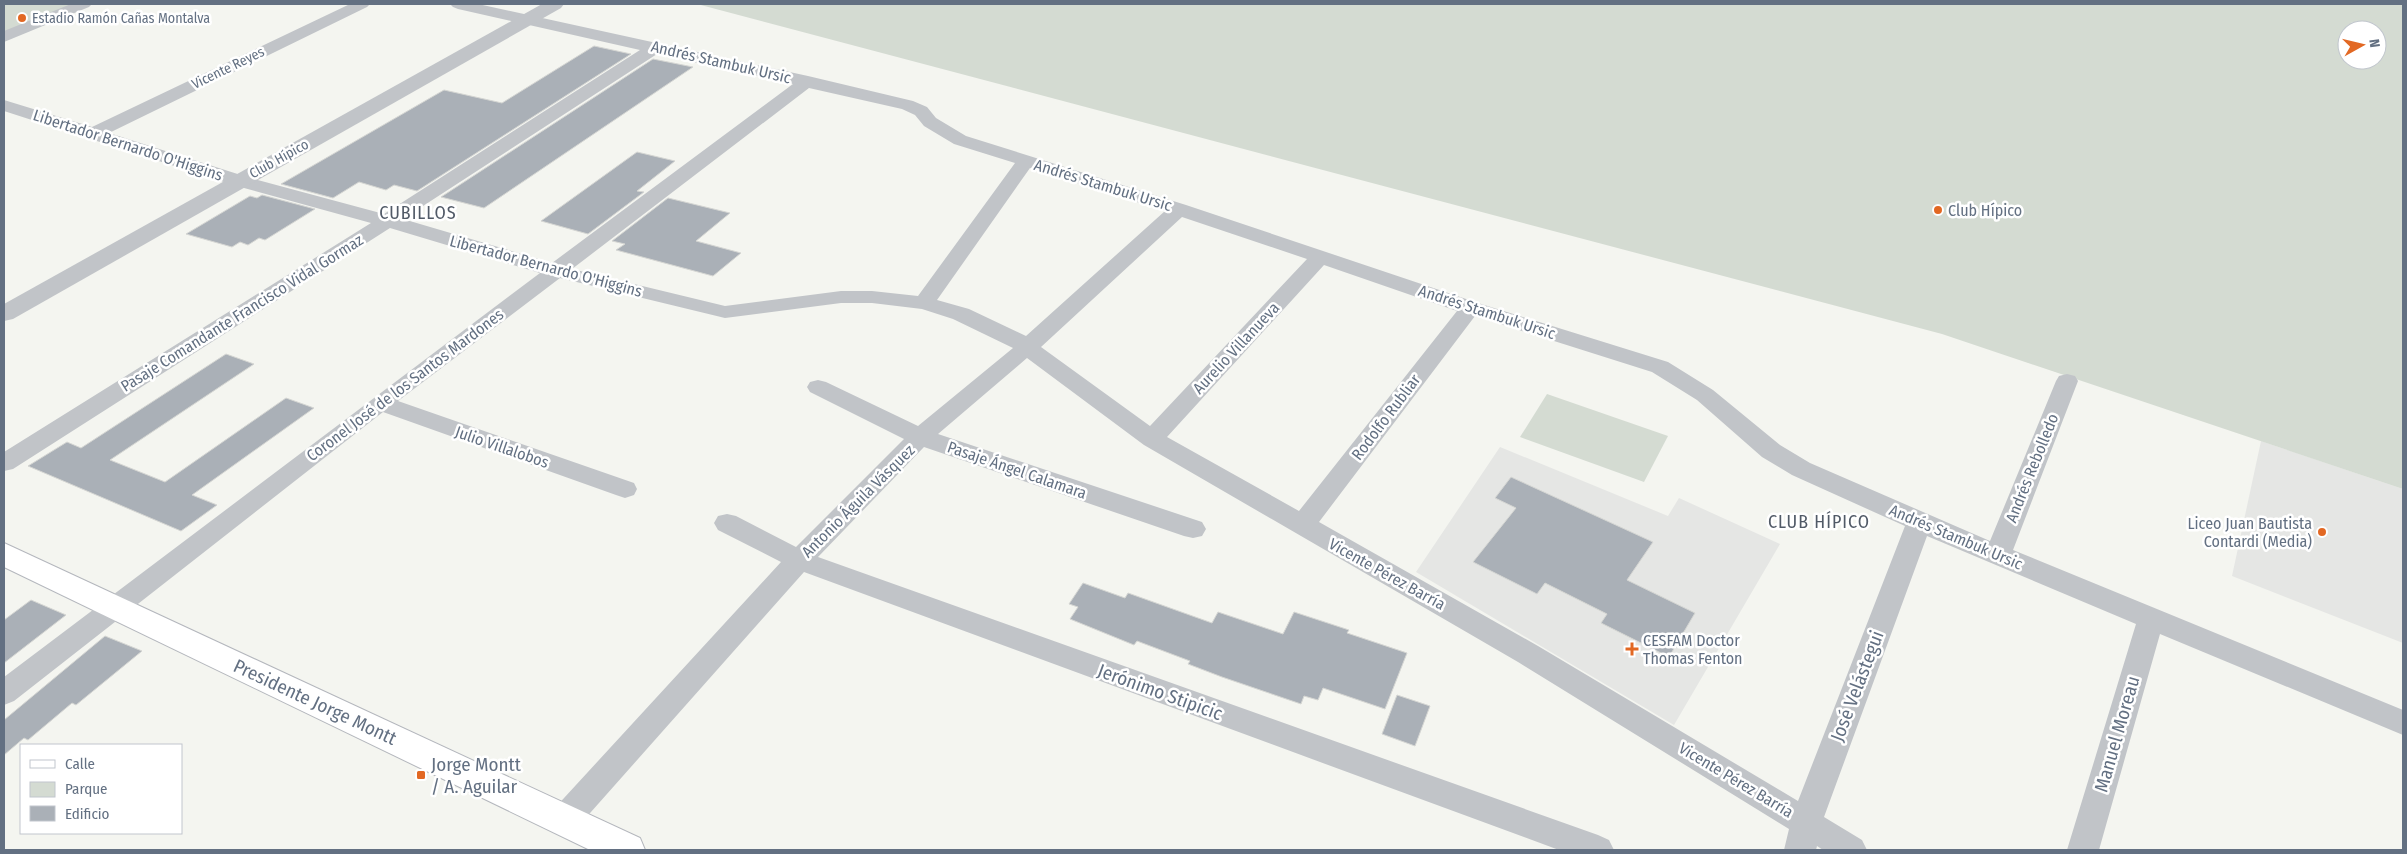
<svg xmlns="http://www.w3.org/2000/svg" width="2407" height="854" font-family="'Fira Sans Condensed',sans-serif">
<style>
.built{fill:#e5e6e4}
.green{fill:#d4dbd2;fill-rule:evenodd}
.building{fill:#aab0b7;stroke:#d5d6d3}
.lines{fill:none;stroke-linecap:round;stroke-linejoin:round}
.secondary-casing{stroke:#b4b7bd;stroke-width:2}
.minor{fill:#c1c4c8;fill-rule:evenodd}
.tertiary{fill:#c1c4c8;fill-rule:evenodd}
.secondary{fill:#fff;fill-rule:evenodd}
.poi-dot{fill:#e26823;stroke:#fff;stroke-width:2}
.labels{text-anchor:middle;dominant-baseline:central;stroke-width:5;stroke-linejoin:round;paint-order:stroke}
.far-poi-label{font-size:14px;fill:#637082;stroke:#fff;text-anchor:start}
.far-street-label{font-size:14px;fill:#637082;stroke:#fff}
.street-label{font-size:16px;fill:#637082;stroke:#fff}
.poi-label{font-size:16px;fill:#637082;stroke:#fff;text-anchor:start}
.neighbourhood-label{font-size:18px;letter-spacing:1px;fill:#515a67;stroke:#fff}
.near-street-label{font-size:19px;fill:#637082;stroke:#fff}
.near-poi-label{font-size:19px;fill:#637082;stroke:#fff;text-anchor:start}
</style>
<rect width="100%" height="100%" fill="#f4f5f0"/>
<!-- built -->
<g class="built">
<polygon points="2261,441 2403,489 2403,643 2232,576"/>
<polygon points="1500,447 1668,516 1679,498 1780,544 1674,725 1416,572"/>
</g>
<!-- green -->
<g class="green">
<polygon points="4,4 75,4 4,33"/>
<path d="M697 4H2403V489L1942 334ZM2347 30H2377V60H2347Z"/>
<polygon points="1547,394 1668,436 1644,482 1520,437"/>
</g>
<!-- building -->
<g class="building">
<polygon points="594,46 631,54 417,191 394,185 386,190 359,182 333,198 281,184 444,90 502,103"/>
<polygon points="653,59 693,67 484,208 441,197"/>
<polygon points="637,152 675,161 637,191 644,192 588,234 541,221"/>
<polygon points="262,195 315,209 265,240 259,238 248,245 240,242 232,247 186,234 250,196 257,198"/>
<polygon points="668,198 730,213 696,241 741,253 713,276 616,250 625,244 612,241"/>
<polygon points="226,354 254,364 110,460 165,482 286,398 314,408 192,495 217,505 181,531 28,466 67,442 81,448"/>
<polygon points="1511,477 1653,542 1627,580 1695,613 1669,657 1601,623 1607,614 1545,583 1537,594 1473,562 1516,508 1495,498"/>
<polygon points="1083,583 1125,598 1128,593 1212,623 1218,612 1283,634 1294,612 1349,630 1347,633 1407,653 1385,709 1323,688 1318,700 1304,696 1301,704 1222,677 1188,664 1190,661 1137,641 1134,645 1070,619 1078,607 1069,604"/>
<polygon points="31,600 66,615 4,663 4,620"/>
<polygon points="105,636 142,651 76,705 72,703 28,740 24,738 4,755 4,720"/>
<polygon points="1397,695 1430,706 1415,746 1382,734"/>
</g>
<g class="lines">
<defs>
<polygon id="secondary" points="4,543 640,838 645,850 590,850 4,567"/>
</defs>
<!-- secondary casing -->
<use href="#secondary" class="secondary-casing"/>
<!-- minor -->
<g class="minor">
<polygon points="71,4 92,4 89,7 4,42 4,31"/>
<path d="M350 4H370L367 7 109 133 247 177 384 214 640 50 458 9 453 7 450 4H478L808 76 913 101 927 107 936 118 966 136 1186 205 1478 303 1668 362 1713 390 1780 445 1810 463 1990 541 2056 381 2059 376 2067 374 2075 376 2078 381 2013 550 2403 710V735L2160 634 2099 850H2067L2136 624 1927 536 1824 817 1862 840 1867 850H1823L1817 846 1816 850H1784L1789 829 1518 662 1144 445 1027 358 938 434 1202 522 1206 529 1202 536 1193 538 1184 536 924 447 818 557 1598 835 1609 840 1614 850H1559L804 572 575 830 564 834 553 830 548 820 553 810 781 562 718 530 714 523 718 516 727 514 736 516 796 547 904 439 810 392 807 387 810 382 818 380 826 382 918 426 1013 348 953 319 922 309 872 303H841L725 318 560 278 398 401 634 483 637 489 634 495 625 498 616 495 383 412 14 701 4 705V677L540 273 390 228 13 469 4 471V452L371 223 233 185 4 111V100L92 127ZM657 54 793 84 552 263 403 219ZM809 88 902 109 915 115 924 126 954 144 1015 163 918 296 872 291H841L725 306 572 269ZM1030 168 1165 211 1026 336 969 309 937 300ZM1182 217 1307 259 1150 426 1041 347ZM1324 265 1457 311 1299 511 1167 437ZM1475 316 1652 372 1697 400 1762 457 1792 475 1905 526 1798 801 1538 646 1319 522Z"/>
</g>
<!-- tertiary -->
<polygon class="tertiary" points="542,4 564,4 561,8 13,319 4,321 4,304"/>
<!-- secondary -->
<use href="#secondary" class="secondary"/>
</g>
<!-- markers -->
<g class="poi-dot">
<circle cx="22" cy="18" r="5"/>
<circle cx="1938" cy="210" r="5"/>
<circle cx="2322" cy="532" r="5"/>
<path d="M1629.5 641.5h5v5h5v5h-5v5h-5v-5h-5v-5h5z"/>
<rect x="416" y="770" width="10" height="10" rx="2.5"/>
</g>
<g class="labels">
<!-- far-poi labels -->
<g class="far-poi-label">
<text x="32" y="18">Estadio Ramón Cañas Montalva</text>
</g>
<!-- far-street labels -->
<g class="far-street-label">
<text transform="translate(228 68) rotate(-26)">Vicente Reyes</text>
<text transform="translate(279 159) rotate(-29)">Club Hípico</text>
</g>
<!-- street labels -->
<g class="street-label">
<text transform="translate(721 62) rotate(13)">Andrés Stambuk Ursic</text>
<text transform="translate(128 145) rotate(18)">Libertador Bernardo O'Higgins</text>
<text transform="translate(1103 185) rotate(17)">Andrés Stambuk Ursic</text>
<text transform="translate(546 266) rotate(15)">Libertador Bernardo O'Higgins</text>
<text transform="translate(1487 312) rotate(18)">Andrés Stambuk Ursic</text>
<text transform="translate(242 313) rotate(-32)">Pasaje Comandante Francisco Vidal Gormaz</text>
<text transform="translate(1236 348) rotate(-47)">Aurelio Villanueva</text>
<text transform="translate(405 385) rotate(-37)">Coronel José de los Santos Mardones</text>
<text transform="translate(1386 417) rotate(-53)">Rodolfo Rubliar</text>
<text transform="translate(502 447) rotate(19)">Julio Villalobos</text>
<text transform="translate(2032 468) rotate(-68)">Andrés Rebolledo</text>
<text transform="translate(1017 470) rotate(19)">Pasaje Ángel Calamara</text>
<text transform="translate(858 501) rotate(-45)">Antonio Águila Vásquez</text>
<text transform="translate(1956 537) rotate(23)">Andrés Stambuk Ursic</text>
<text transform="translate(1387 574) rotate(29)">Vicente Pérez Barría</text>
<text transform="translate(1736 780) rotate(31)">Vicente Pérez Barría</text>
</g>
<!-- poi labels -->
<g class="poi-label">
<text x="1948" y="210">Club Hípico</text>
<text x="2312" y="523" text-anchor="end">Liceo Juan Bautista<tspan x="2312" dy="18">Contardi (Media)</tspan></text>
<text x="1643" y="640">CESFAM Doctor<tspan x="1643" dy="18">Thomas Fenton</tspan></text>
</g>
<!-- neighbourhood labels -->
<g class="neighbourhood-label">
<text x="418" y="213">CUBILLOS</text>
<text x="1819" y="522">CLUB HÍPICO</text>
</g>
<!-- near-street labels -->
<g class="near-street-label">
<text transform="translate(1857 686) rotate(-69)">José Velástegui</text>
<text transform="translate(1160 692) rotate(20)">Jerónimo Stipicic</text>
<text transform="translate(315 702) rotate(25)">Presidente Jorge Montt</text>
<text transform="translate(2117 734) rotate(-74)">Manuel Moreau</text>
</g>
<!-- near-poi labels -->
<g class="near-poi-label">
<text x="431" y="764">Jorge Montt<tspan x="431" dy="22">/ A. Aguilar</tspan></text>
</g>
</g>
<!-- border -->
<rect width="2407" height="854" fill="none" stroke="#637082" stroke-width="10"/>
<!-- legend -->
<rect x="20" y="744" width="162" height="90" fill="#ffffff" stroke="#c1c6cd"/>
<rect x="30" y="760" width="25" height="8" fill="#ffffff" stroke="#c1c6cd"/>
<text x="65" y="769" font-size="15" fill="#637082">Calle</text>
<rect x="30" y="782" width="25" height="15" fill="#d4dbd2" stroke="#c1c6cd"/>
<text x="65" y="794" font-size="15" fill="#637082">Parque</text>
<rect x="30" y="806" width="25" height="15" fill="#aab0b7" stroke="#c1c6cd"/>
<text x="65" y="819" font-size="15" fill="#637082">Edificio</text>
<!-- north arrow -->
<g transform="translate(2362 45) rotate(82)"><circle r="24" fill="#ffffff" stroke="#c1c6cd"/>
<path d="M0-4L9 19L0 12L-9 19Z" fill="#e26823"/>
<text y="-8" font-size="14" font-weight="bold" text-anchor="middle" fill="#637082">N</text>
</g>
</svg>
